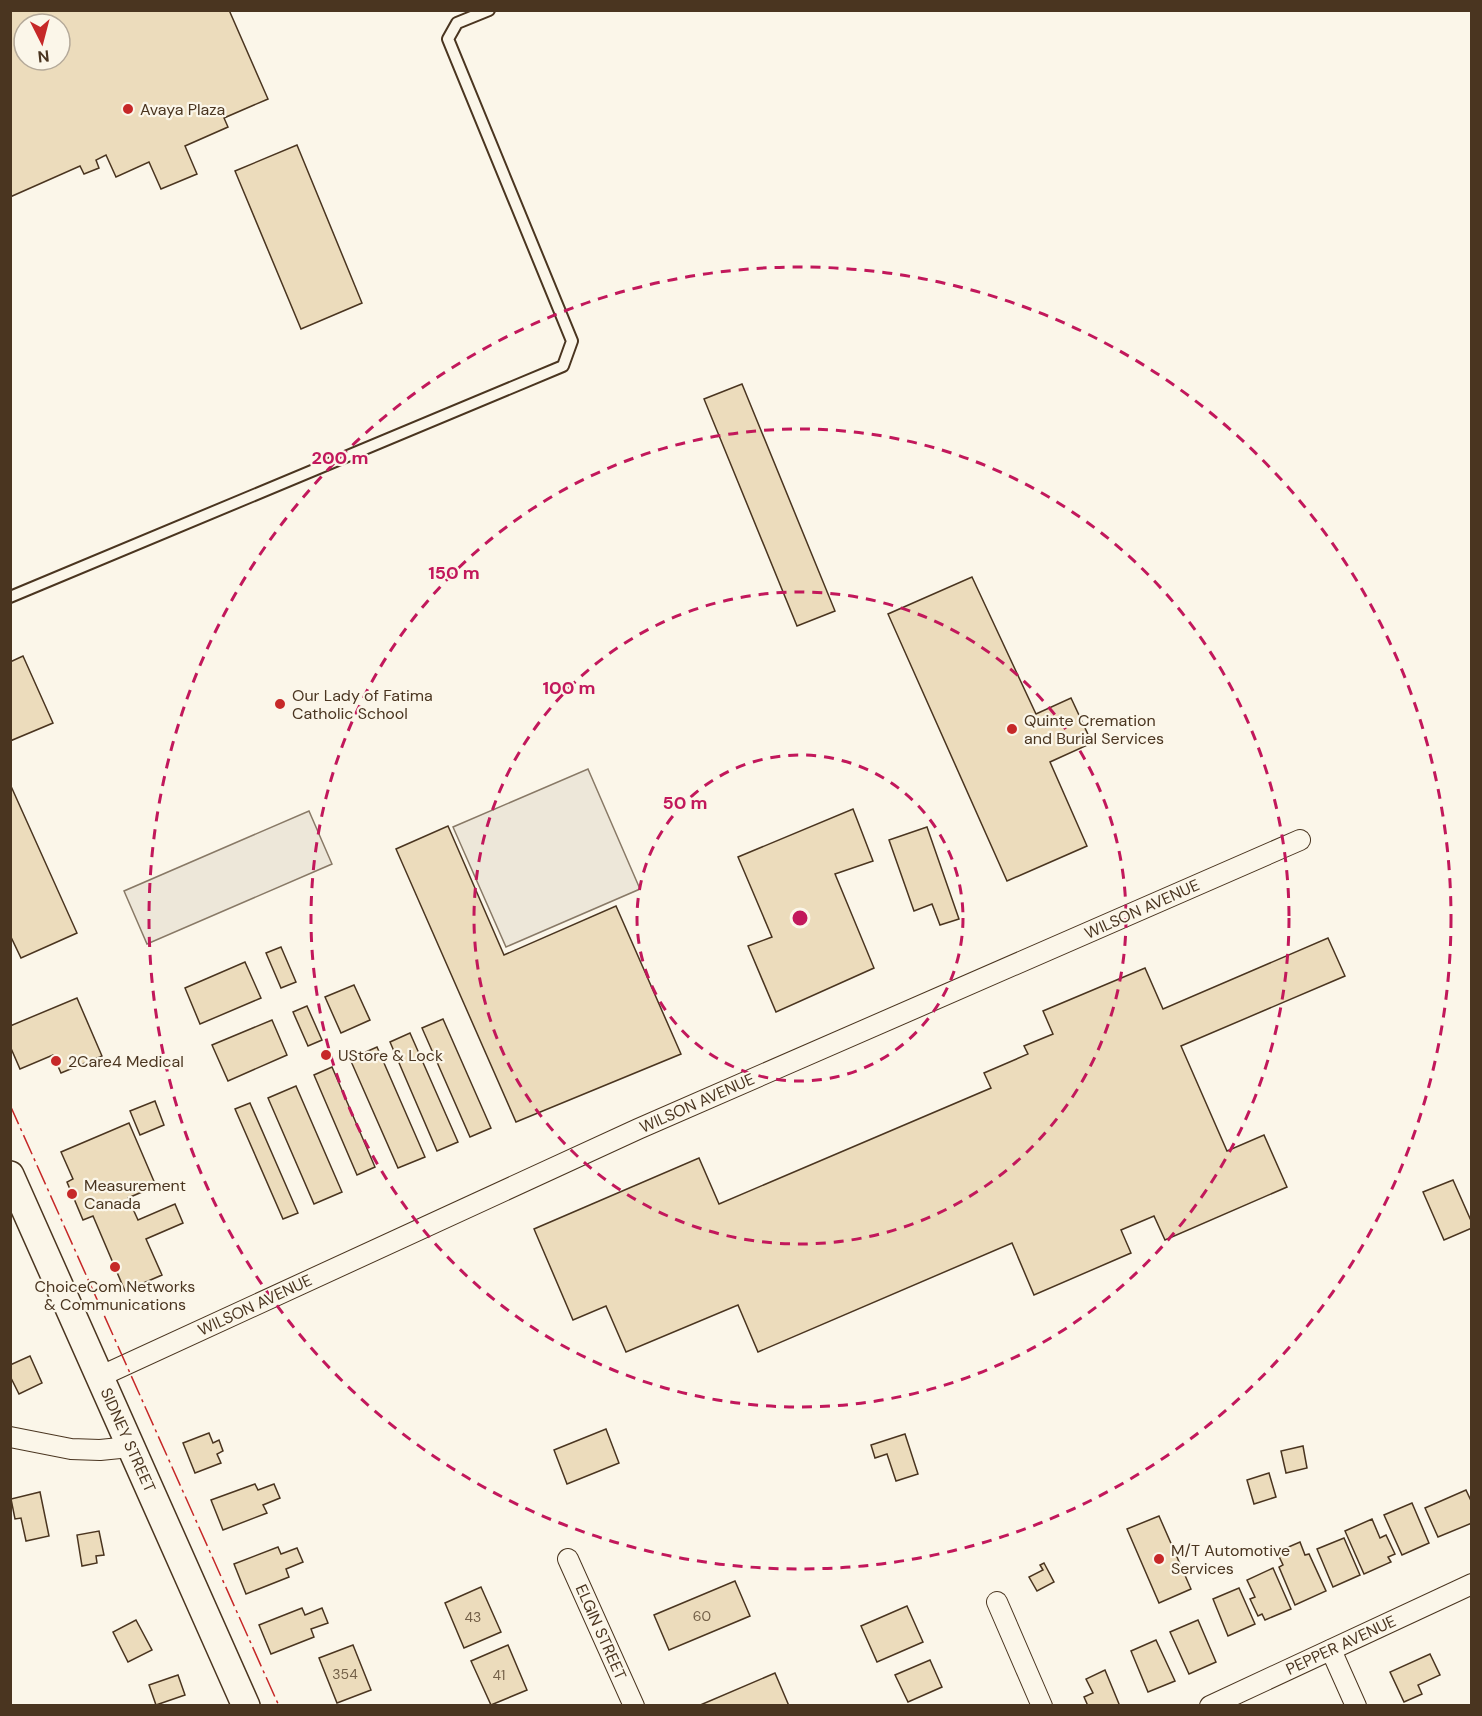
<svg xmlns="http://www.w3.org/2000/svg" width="1482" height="1716" font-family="'DM Sans',sans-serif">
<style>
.parking{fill:#ede7d9;stroke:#887966;stroke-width:1.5}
.building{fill:#ecdcbc;stroke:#4a3520;stroke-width:1.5;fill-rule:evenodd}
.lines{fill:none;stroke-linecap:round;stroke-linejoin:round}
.service-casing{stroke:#4a3520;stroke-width:14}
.minor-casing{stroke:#4a3520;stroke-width:22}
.secondary-casing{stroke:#4a3520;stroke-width:30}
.service{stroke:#fbf6e9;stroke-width:10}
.minor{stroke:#fbf6e9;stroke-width:20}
.secondary{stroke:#fbf6e9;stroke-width:27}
.power{stroke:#c62828;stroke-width:1.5;stroke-dasharray:21 4.5 3 4.5;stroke-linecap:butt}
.ring{fill:none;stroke:#c2185b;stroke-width:3;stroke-dasharray:10 8}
.poi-dot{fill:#c62828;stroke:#fbf6e9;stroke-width:2}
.labels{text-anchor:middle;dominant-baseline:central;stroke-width:4.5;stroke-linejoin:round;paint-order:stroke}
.number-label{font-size:14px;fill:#725f47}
.poi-label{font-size:16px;fill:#4a3520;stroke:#fbf6e9;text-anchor:start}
.street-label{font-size:16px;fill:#4a3520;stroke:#fbf6e9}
.centre{fill:#c2185b;stroke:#fbf6e9;stroke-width:3}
.ring-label{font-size:18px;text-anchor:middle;font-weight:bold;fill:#c2185b;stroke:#fbf6e9;stroke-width:4.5;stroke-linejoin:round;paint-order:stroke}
</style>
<rect width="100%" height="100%" fill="#fbf6e9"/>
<!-- parking -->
<g class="parking">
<polygon points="588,769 640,889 506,947 453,827"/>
<polygon points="309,811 332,864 147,944 124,891"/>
</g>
<!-- building -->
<g class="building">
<path d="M10 10H229L268 99 224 118 228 127 185 146 197 174 161 189 149 162 116 177 106 155 96 160 99 168 84 174 80 166 10 197ZM24 24H60V60H24Z"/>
<polygon points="297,145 362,303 301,329 235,171"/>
<polygon points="742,384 835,611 797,626 704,399"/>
<polygon points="972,577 1036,714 1071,698 1092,743 1050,762 1087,846 1007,881 888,614"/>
<polygon points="23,656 53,723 10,741 10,662"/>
<polygon points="10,784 77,933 21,958 10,935"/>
<polygon points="853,809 873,861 835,874 874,968 776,1012 748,946 772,937 738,857"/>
<polygon points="448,826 504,955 616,906 681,1054 516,1122 396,849"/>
<polygon points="927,827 959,919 940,925 932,904 914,911 889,840"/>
<polygon points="1328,938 1345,976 1181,1046 1227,1151 1264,1135 1287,1187 1165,1240 1154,1216 1121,1230 1131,1253 1034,1295 1012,1243 758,1352 738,1305 626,1352 606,1306 573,1320 534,1229 699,1158 719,1204 991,1088 984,1073 1028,1054 1024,1046 1053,1034 1043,1011 1145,968 1163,1009"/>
<polygon points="281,947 296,982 281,988 266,953"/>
<polygon points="245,962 261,998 200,1024 185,988"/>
<polygon points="354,985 370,1020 341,1033 325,997"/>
<polygon points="77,998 102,1056 61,1073 53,1055 20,1069 10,1046 10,1026"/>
<polygon points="307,1006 322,1040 308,1046 293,1012"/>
<polygon points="443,1019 491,1128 470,1137 422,1028"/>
<polygon points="272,1020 287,1055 228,1081 212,1045"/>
<polygon points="410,1033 458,1142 437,1151 390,1042"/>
<polygon points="377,1047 425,1157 398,1168 350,1059"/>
<polygon points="332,1067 375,1167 357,1175 314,1075"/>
<polygon points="296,1086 342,1192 314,1204 268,1098"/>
<polygon points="155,1101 164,1125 140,1135 130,1111"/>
<polygon points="250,1103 298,1213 283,1219 235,1109"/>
<polygon points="129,1123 156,1186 128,1198 138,1220 175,1204 183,1223 146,1239 162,1275 125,1291 93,1216 83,1220 67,1182 73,1179 61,1152"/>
<polygon points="1453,1180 1472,1223 1472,1228 1444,1240 1423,1192"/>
<polygon points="30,1356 42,1383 19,1394 10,1376 10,1365"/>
<polygon points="606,1429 619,1463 567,1484 554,1450"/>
<polygon points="209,1433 213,1443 219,1440 223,1451 217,1454 221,1463 195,1473 183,1443"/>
<polygon points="905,1434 918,1474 896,1481 887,1454 875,1458 871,1445"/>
<polygon points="1303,1446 1307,1468 1286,1473 1281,1451"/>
<polygon points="1269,1473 1276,1497 1254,1504 1247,1480"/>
<polygon points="255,1484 258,1490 274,1484 280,1498 263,1505 267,1513 223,1530 211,1500"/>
<polygon points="1466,1490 1472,1503 1472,1523 1438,1537 1425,1508"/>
<polygon points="40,1492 49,1536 26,1541 21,1518 15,1519 11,1499"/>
<polygon points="1412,1503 1429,1543 1402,1555 1384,1515"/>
<polygon points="1159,1516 1191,1589 1159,1603 1127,1529"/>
<polygon points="1372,1519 1380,1538 1386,1535 1395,1554 1388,1557 1391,1562 1364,1574 1345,1531"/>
<polygon points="99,1531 104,1555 96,1556 97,1563 82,1566 77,1535"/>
<polygon points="1344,1538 1360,1575 1333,1587 1317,1549"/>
<polygon points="1300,1542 1305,1555 1309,1554 1326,1591 1295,1605 1279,1567 1283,1565 1277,1552"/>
<polygon points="278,1547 281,1554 297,1548 303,1562 286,1569 289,1577 246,1594 234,1564"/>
<polygon points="1044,1563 1054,1582 1037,1591 1029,1577 1043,1570 1040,1565"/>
<polygon points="1273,1568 1291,1609 1265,1620 1262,1614 1258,1616 1250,1599 1255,1597 1247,1580"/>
<polygon points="735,1581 750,1616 669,1650 654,1615"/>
<polygon points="481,1587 501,1632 464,1648 445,1603"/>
<polygon points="1239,1588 1255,1624 1228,1636 1213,1599"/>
<polygon points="907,1606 923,1642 877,1662 861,1626"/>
<polygon points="302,1608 305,1615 322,1608 328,1623 311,1629 314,1637 271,1654 259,1625"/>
<polygon points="136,1620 152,1650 128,1662 113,1632"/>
<polygon points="1198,1620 1216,1662 1189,1674 1170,1632"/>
<polygon points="1156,1640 1175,1681 1148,1692 1131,1651"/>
<polygon points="353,1645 371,1690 337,1703 319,1658"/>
<polygon points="508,1645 527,1690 491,1705 471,1661"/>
<polygon points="1430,1654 1440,1675 1418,1685 1422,1694 1404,1702 1390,1672"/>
<polygon points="930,1660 942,1687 908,1702 895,1675"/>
<polygon points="1105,1670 1119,1704 1116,1706 1088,1706 1084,1697 1093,1693 1086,1679"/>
<polygon points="775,1673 789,1706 698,1706"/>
<polygon points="178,1675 185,1695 156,1705 149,1685"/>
</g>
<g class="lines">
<defs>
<polyline id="service" points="10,597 563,366 572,341 448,39 457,23 489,10"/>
<g id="minor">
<polyline points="99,1377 638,1129 1300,840"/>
<polyline points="10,1437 71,1449 100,1450 130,1447"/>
<polyline points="568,1559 634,1706"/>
<polyline points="997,1602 1042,1706"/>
<polyline points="1331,1650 1356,1706"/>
<polyline points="1210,1706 1472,1584"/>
</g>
<polyline id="secondary" points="10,1175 246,1706"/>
</defs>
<!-- service casing -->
<use href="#service" class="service-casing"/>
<!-- minor casing -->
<use href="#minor" class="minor-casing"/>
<!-- secondary casing -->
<use href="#secondary" class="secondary-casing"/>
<!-- service -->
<use href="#service" class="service"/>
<!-- minor -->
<use href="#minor" class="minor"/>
<!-- secondary -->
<use href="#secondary" class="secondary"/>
<!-- power -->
<polyline class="power" points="10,1105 279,1706"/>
</g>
<!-- distance rings -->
<g class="ring">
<circle cx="800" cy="918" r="163"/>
<circle cx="800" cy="918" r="326"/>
<circle cx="800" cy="918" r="489"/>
<circle cx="800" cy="918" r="651"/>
</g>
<!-- markers -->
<g class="poi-dot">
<circle cx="128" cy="109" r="6"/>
<circle cx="280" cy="704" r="6"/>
<circle cx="1012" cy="729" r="6"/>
<circle cx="326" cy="1055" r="6"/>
<circle cx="56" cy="1061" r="6"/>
<circle cx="72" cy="1194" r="6"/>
<circle cx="115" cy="1267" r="6"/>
<circle cx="1159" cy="1559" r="6"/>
</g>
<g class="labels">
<!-- number labels -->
<g class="number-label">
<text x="702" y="1616">60</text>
<text x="473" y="1617">43</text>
<text x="345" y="1674">354</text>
<text x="499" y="1675">41</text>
</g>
<!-- poi labels -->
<g class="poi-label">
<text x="140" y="109">Avaya Plaza</text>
<text x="292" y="695">Our Lady of Fatima<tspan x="292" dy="18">Catholic School</tspan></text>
<text x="1024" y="720">Quinte Cremation<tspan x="1024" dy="18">and Burial Services</tspan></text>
<text x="338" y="1055">UStore &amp; Lock</text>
<text x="68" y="1061">2Care4 Medical</text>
<text x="84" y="1185">Measurement<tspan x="84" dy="18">Canada</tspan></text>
<text x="115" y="1286" text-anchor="middle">ChoiceCom Networks<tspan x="115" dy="18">&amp; Communications</tspan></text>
<text x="1171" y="1550">M/T Automotive<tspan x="1171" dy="18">Services</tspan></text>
</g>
<!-- street labels -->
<g class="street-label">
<text transform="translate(1142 909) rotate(-24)">WILSON AVENUE</text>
<text transform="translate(697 1103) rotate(-24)">WILSON AVENUE</text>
<text transform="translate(255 1305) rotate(-25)">WILSON AVENUE</text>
<text transform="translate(128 1440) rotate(66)">SIDNEY STREET</text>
<text transform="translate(601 1632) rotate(66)">ELGIN STREET</text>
<text transform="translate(1341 1645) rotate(-25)">PEPPER AVENUE</text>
</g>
</g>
<circle cx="800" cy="918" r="9" class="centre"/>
<g class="ring-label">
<text x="340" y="464">200 m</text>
<text x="454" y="579">150 m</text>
<text x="569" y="694">100 m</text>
<text x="685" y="809">50 m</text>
</g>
<!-- border -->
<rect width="1482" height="1716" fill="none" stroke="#4a3520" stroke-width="24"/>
<!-- north arrow -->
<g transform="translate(42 42) rotate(174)"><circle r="28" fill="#fbf6e9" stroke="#b4a999" stroke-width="1.5"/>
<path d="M0-4.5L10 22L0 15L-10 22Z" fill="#c62828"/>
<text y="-9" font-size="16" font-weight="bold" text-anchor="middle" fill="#4a3520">N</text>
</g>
</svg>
